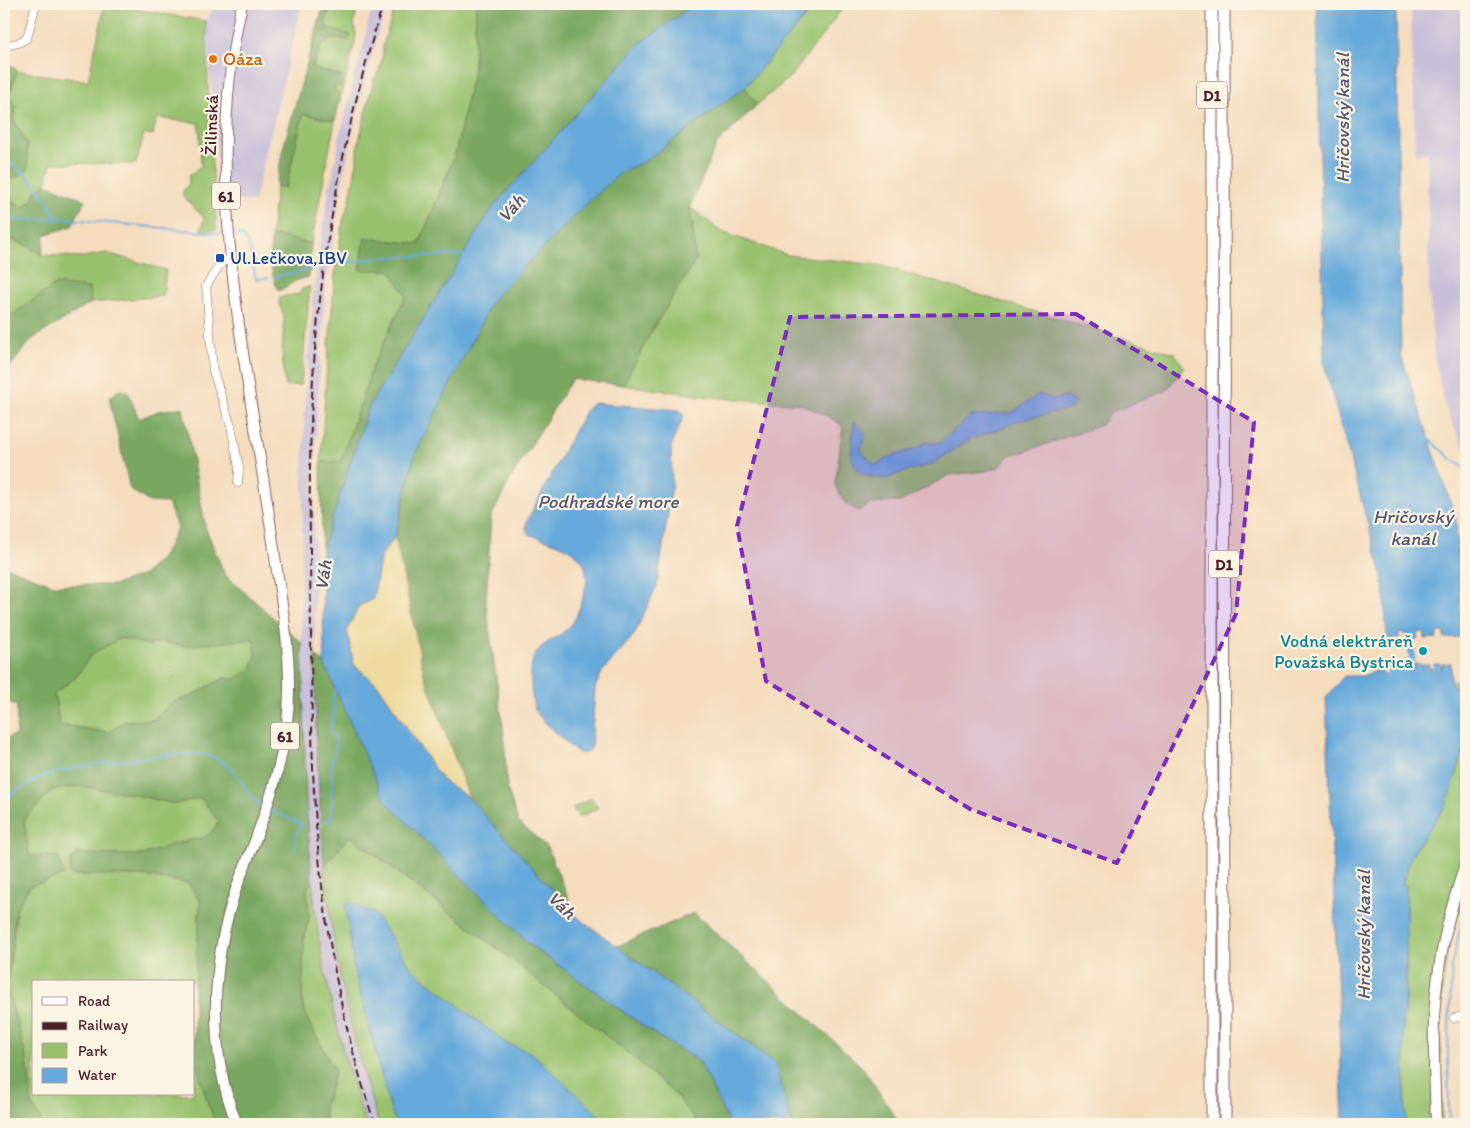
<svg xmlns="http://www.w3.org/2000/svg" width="1470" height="1128" font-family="Itim,sans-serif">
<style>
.industrial{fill:#c8bfd8}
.green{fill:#98c16e;stroke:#71704c}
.forest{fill:#7aa761;stroke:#626346;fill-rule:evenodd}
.sand{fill:#eeda9e;stroke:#9c7c64}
.water{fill:#65a8da;stroke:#586482}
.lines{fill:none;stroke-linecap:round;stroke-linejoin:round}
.stream{stroke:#65a8da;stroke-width:2}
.canal{stroke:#65a8da;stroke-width:7}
.minor-casing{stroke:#86615e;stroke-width:9}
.major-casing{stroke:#86615e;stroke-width:12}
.highway-casing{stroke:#86615e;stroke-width:13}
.minor{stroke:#fff;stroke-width:8}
.major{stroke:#fff;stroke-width:10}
.highway{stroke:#fff;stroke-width:11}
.rail{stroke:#4a1f2b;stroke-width:2;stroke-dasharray:8 4;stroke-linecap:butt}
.marked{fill:#7b2cbf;fill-opacity:0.2;stroke:#7b2cbf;stroke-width:4;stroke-dasharray:10 6;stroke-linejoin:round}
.food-dot{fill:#e8710a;stroke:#fcf5e5;stroke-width:2}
.transit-dot{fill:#1a4fb4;stroke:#fcf5e5;stroke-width:2}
.culture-dot{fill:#0f9aa8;stroke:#fcf5e5;stroke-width:2}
.labels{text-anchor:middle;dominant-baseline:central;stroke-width:4.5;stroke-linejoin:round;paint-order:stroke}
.shield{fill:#fcf5e5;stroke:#7f5f63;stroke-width:1}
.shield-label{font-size:16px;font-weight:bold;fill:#4a1f2b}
.food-label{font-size:18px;fill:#c56008;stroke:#fcf5e5;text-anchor:start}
.street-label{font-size:18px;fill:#4a1f2b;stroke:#fcf5e5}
.transit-label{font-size:18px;fill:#164399;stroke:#fcf5e5;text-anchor:start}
.culture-label{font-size:18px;fill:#0d838f;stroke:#fcf5e5;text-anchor:end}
.water-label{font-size:19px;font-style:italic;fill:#555671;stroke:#fcf5e5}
</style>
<rect width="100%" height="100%" fill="#fcf5e5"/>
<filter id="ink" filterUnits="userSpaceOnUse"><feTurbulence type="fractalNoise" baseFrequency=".02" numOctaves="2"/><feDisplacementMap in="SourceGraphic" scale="10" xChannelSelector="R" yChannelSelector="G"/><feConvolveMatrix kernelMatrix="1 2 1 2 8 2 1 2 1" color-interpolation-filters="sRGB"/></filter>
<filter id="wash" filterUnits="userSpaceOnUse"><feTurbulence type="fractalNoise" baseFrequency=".0096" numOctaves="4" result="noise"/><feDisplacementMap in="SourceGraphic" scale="20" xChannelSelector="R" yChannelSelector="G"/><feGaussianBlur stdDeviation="1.12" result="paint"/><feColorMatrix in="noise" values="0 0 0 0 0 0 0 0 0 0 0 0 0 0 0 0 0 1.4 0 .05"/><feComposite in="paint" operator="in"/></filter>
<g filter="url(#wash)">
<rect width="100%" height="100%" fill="#f4dcbd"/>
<!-- industrial -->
<g class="industrial">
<polygon points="216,4 302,4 254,202 220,198 206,21"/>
<polygon points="376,4 387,4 366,76 352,135 341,187 343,188 342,193 340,193 326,283 320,358 314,472 315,695 322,845 334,946 343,997 355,1045 379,1124 366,1124 343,1049 331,1000 314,897 309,846 304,744 301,579 303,534 301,528 303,527 303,475 302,475 302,470 303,469 305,421 303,412 305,412 308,360 306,359 307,354 309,354 313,304 312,304 320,249 319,247 319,241 321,241 329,191 327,190 328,185 331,185 341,128 342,128 354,78 353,77 354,73 356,73 366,35 368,21"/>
<polygon points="1411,4 1466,4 1466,448 1464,449 1444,404 1434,353 1429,290 1427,153 1415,154"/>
</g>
<!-- green -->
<g class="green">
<polygon points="105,4 206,21 210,139 217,230 201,230 204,218 183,196 183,191 189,184 189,175 201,166 199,123 157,118 153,135 144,134 136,164 51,163 46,184 36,190 33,200 22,207 4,193 4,177 11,180 27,144 14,120 16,107 9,95 17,71 88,81"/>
<polygon points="331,4 344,11 350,11 354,5 358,6 354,23 356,34 355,42 341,96 334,90 335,86 312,69 321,46 333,38 348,40 350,35 329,29 325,24"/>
<polygon points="396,4 476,4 474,66 455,155 419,244 365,238 390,270 406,295 373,365 341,462 321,462 326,379 335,275 343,220 349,204 357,162 357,149 374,79 379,71 383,54 383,45"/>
<polygon points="816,4 846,4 792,75 757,105 745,87"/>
<polygon points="303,114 335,121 311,244 278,236 271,237 276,186 286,187"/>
<polygon points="690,207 722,232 787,255 879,265 1174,353 1184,367 1166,391 1111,412 1101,425 1023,452 1009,455 999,467 985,471 949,475 900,502 871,504 858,511 844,502 835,485 843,426 828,416 801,404 711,397 623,385 655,325 696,260"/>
<polygon points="13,240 28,246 42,255 84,257 106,253 166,270 163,296 91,303 89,288 9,316 4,320 4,244"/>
<polygon points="310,286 301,385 285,386 282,354 284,316 279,304 280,297 299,294 302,289"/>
<polygon points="121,638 149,645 162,642 183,646 254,639 256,656 250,670 235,679 224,678 191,696 173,702 153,720 125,721 109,732 60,725 54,693 75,678 92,654"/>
<polygon points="1464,676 1466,677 1466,704 1451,682"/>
<polygon points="1466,742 1466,885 1447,954 1440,1009 1442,1124 1406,1124 1403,1025 1406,983 1406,886 1402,884 1413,852 1447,802"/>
<polygon points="81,786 132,794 175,804 201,798 219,822 208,836 174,844 143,855 76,854 70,862 71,875 144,876 188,883 200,901 194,1006 194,982 34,982 34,1094 194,1094 194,1055 208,1104 216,1124 195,1124 183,1122 179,1124 43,1124 32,1105 27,1060 7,988 17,908 30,886 58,857 29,856 24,819 52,790"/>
<polygon points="592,798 598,808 579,818 573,808"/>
<path d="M349 835 506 955 635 1059 676 1095 698 1124H379C351 1040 333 955 324 867Z"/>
<path d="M312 881C320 964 339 1045 366 1124H326L324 1109 335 1070 308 1021 302 1002 304 937 309 918 307 889Z"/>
</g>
<!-- forest -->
<g class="forest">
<polygon points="324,4 352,4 354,5 350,11 344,11 330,4 325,24 329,29 350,35 349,40 333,38 321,46 312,68 342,76 341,86 335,86 334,90 341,96 335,121 303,114 286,187 276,186 283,148"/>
<polygon points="476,4 695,4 640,43 493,207 369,406 322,550 321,462 341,461 373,365 406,295 390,270 360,270 365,238 419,244 455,155 474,66"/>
<polygon points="4,59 17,71 9,95 16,107 14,120 27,144 28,170 11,180 4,177"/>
<polygon points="745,87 757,105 717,144 690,207 696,260 655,325 623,385 572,379 511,478 491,517 486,604 504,735 507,788 518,822 547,847 576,916 469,798 424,675 395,537 414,456 493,299 580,210 622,171 644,162"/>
<polygon points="46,184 85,200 72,226 45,235 42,255 28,246 13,240 4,244 4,193 22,207 33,200 36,190"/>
<path d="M278 236 311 244 309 277 297 280 279 291C269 276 271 254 271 237Z"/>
<polygon points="56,284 89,288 91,303 32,339 9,368 4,371 4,320"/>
<path d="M120 389 128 392 139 419 158 411 183 407 206 529 225 575 302 643 306 796 312 881 307 889 309 918 304 937 302 1002 308 1021 335 1070 324 1109 326 1124H216L208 1104 194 1055V1006L200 901 188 883 144 876 70 875V862L76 854 143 855 174 844 208 836 219 822 201 798 175 804 132 794 81 786 52 790 24 819 29 856 58 857 64 875 30 886 16 908 7 988 27 1060 32 1105 43 1124H4V739L16 735 17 706 4 700V566L54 585H115L143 575 164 555 177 528 168 503 149 502 130 489 109 398ZM121 638 149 645 162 642 183 646 254 639 256 656 250 670 236 679 224 678 191 696 173 702 153 720 125 721 109 732 60 725 54 694 75 678 92 654Z"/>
<polygon points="315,655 324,663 530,945 653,1033 700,1062 729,1124 698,1124 676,1095 635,1059 506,955 350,835 324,867 316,743"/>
<polygon points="694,913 863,1068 900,1124 792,1124 775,1063 617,946"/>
</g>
<!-- sand -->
<polygon class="sand" points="395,537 424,675 469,798 442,780 378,685 354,665 347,630 359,606 373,598 381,555"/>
<!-- water -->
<g class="water">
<polygon points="695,4 816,4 745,87 644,162 622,171 580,210 493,299 414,456 395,537 381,555 373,599 359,606 347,629 354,665 378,685 442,780 469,798 576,916 775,1063 792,1124 729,1124 700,1062 653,1033 530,945 385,801 324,663 322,550 369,406 493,207 640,43"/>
<polygon points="1317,4 1396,4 1401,355 1456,518 1462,637 1444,638 1444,632 1437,632 1437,638 1425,639 1425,632 1418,633 1418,639 1406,639 1406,633 1399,633 1399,639 1387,639 1383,579 1324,364"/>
<polygon points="1039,394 1054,399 1067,397 1075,403 1070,409 1017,421 1003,428 972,438 932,464 898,474 887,479 867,476 856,469 851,455 854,422 865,432 861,451 875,465 892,456 918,448 924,443 939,443 971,416 1011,413"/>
<path d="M594 403 680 410 683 413V418L674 438 671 448 672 486 657 586 634 635 602 672 595 688 591 749C587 753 583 755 578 752 571 749 537 716 535 710 531 700 530 674 532 664 534 645 556 640 568 628 577 619 579 608 583 597 586 588 588 577 585 567 576 545 547 541 528 534L526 529 527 521 585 411Z"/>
<polygon points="1451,663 1451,682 1466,704 1466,742 1451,793 1443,810 1413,852 1402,884 1406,885 1406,983 1403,1025 1406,1124 1343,1124 1326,698 1344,676 1362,676 1382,669 1382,675 1388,675 1389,667 1393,667 1393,670 1395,670 1396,665 1402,665 1403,670 1404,665 1410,664 1410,669 1414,670 1415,664 1421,664 1422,669 1423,664 1429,664 1429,668 1433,669 1434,664 1440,664 1442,669 1442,664"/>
<polygon points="349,903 374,913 411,968 506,1043 532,1053 608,1124 397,1124 390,1108 355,973 345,904"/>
</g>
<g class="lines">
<!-- stream -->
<g class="stream">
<path d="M4 159C28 171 43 195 57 217"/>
<polyline points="4,221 58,218 226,234"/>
<polyline points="233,234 243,236 248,243 256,279 268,278"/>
<polyline points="339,264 386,257 464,255"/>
<polyline points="274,277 314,269"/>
<polyline points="1428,438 1449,457 1466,469"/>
<path d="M4 798C19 791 32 780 47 775 72 766 193 747 213 757 220 760 230 767 235 772 244 784 250 800 264 807"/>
<polyline points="271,810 301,824"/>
<polyline points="324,822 331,819 331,815 332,761 336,748 335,737 330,729 334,714 333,696 336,690"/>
<polyline points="295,849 297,832 302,824"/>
<polyline points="1449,1124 1448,1051 1452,963 1466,906"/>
</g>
<!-- canal -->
<polyline class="canal" points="1409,676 1412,658 1410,630"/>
</g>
</g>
<g filter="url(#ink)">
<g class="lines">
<defs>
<g id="minor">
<polyline points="4,46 18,43 27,38 36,4"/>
<polyline points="231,259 224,261 219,266 206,286 213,371 231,426 239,468 238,483"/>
<polyline points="1454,1018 1466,1016"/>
</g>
<g id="major">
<path d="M237 1124C207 1051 211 963 236 889 242 871 251 853 257 835 274 789 289 740 289 691 290 643 280 596 274 549 249 369 200 184 242 4"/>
<path d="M1436 1124C1435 1089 1433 1052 1434 1017 1437 965 1448 912 1466 863"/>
</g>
<g id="highway">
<polyline points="1212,4 1212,1124"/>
<polyline points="1224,4 1225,1124"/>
</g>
</defs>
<!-- minor casing -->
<use href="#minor" class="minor-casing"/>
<!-- major casing -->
<use href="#major" class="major-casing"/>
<!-- highway casing -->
<use href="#highway" class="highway-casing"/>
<!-- minor -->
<use href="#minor" class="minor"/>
<!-- major -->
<use href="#major" class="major"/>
<!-- highway -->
<use href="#highway" class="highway"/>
<!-- rail -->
<path class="rail" d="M375 1124C344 1034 326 940 318 846 311 776 312 705 311 635 310 549 308 464 313 378 321 251 345 126 383 4"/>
</g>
</g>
<!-- marked area -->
<path class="marked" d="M1076 314 1254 422 1236 614 1117 863 970 809 766 681 737 526 790 317Z"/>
<!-- markers -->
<circle class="food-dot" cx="213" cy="59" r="5"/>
<rect class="transit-dot" x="215" y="253" width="10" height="10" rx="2.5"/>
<circle class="culture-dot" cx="1423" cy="651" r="5"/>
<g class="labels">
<!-- shield labels -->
<g class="shield">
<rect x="1197" y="81.5" width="30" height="27" rx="4"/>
<rect x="212" y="182.5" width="28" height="27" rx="4"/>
<rect x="1209" y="550.5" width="30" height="27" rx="4"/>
<rect x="271" y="722.5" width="28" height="27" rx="4"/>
</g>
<g class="shield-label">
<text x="1212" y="95">D1</text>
<text x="226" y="196">61</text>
<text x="1224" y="564">D1</text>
<text x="285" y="736">61</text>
</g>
<!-- food labels -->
<g class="food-label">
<text x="223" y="59">Oáza</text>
</g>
<!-- street labels -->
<g class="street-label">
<text transform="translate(211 125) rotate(-88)">Žilinská</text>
</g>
<!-- transit labels -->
<g class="transit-label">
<text x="230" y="258">Ul.Lečkova,IBV</text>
</g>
<!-- culture labels -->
<g class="culture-label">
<text x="1413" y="641">Vodná elektráreň<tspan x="1413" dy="21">Považská Bystrica</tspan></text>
</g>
<!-- water labels -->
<g class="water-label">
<text transform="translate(1342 118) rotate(-90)">Hričovský kanál</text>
<text transform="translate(511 208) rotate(-49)">Váh</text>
<text x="608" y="501">Podhradské more</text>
<text x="1413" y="516">Hričovský<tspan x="1413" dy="22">kanál</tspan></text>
<text transform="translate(323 575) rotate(-82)">Váh</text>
<text transform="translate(562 905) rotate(43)">Váh</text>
<text transform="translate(1363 935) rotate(-90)">Hričovský kanál</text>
</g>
</g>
<!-- margin -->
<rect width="1470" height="1128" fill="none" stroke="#fcf5e5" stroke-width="20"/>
<!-- legend -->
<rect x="32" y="980" width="162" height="115" fill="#fcf5e5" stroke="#b59f9b"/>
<rect x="42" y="997" width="25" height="8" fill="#ffffff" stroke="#b59f9b"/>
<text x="78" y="1006" font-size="15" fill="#4a1f2b">Road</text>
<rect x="42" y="1022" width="25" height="8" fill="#4a1f2b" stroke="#b59f9b"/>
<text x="78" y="1030" font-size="15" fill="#4a1f2b">Railway</text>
<rect x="42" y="1043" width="25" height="15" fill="#98c16e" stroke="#b59f9b"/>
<text x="78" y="1056" font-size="15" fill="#4a1f2b">Park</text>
<rect x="42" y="1068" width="25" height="15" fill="#65a8da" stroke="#b59f9b"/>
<text x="78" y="1080" font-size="15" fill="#4a1f2b">Water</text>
</svg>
